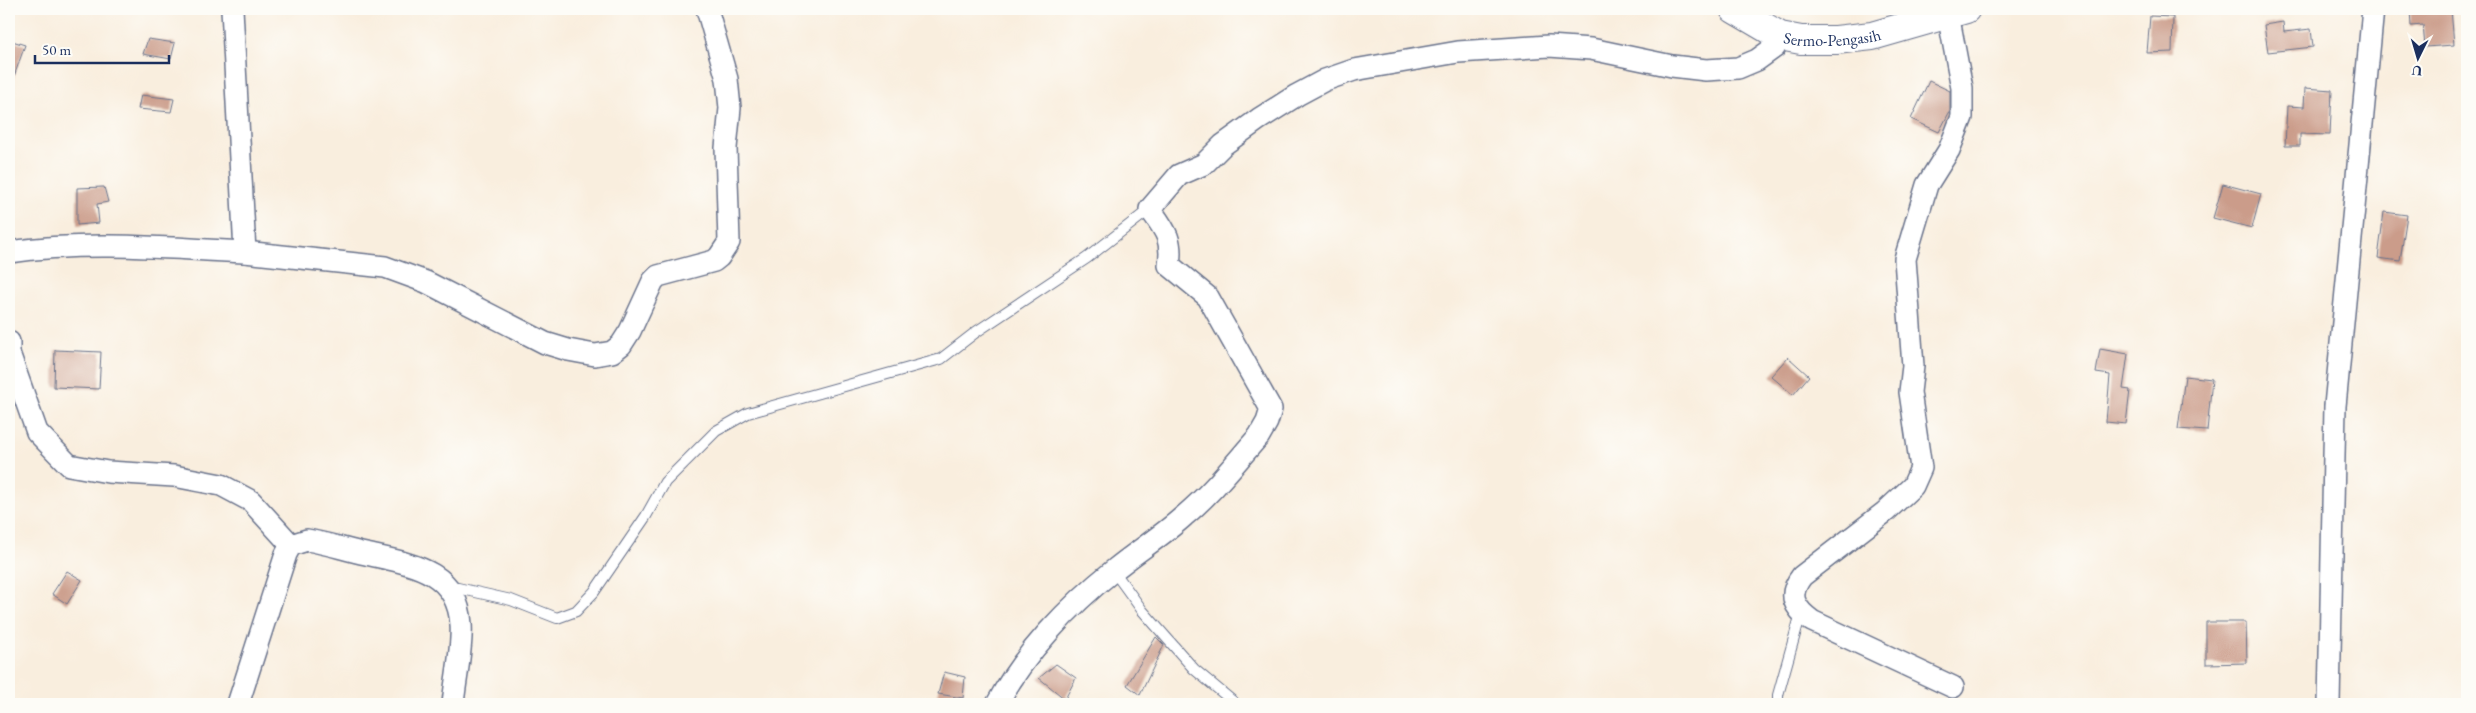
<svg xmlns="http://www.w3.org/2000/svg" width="2476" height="713" font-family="'EB Garamond',serif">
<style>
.building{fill:#cb9c8a}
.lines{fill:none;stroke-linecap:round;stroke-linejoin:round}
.lane-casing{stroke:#69728b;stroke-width:12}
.street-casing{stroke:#69728b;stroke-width:24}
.primary-casing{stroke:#69728b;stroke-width:30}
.lane{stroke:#fff;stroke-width:10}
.street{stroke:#fff;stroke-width:21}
.primary{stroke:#fff;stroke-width:28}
.labels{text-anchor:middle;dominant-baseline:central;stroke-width:5;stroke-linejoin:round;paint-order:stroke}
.street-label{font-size:16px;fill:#1b2f5e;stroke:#fdfcf7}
</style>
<rect width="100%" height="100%" fill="#fdfcf7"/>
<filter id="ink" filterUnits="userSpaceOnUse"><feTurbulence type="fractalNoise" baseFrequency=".02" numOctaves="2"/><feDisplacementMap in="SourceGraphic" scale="10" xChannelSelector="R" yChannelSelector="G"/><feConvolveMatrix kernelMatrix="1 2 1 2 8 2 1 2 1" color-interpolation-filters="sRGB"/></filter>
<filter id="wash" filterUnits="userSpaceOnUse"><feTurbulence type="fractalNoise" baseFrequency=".0096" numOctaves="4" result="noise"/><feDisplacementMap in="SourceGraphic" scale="20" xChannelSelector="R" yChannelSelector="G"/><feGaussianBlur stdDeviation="1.12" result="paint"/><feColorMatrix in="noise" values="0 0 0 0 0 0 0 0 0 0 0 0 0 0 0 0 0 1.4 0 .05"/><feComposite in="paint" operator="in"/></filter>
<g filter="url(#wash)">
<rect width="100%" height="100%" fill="#f9eede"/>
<g id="blocks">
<!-- building -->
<g class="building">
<polygon points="2410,9 2451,9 2454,45 2425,47 2423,25 2411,26"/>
<polygon points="2150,16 2173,17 2172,52 2147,53"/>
<polygon points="2283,22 2284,32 2311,29 2313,47 2268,52 2264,25"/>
<polygon points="148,39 175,43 171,59 143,54"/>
<polygon points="9,40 25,45 11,85 9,84"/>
<polygon points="1929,81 1950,91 1950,111 1939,132 1911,119"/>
<polygon points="2305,88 2332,90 2330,135 2300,134 2300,146 2285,146 2287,106 2304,107"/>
<polygon points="141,95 174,99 171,112 138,109"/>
<polygon points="2223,184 2261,194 2252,228 2213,218"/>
<polygon points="104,187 108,202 97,204 99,223 77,225 77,188"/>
<polygon points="2384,212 2407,215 2400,261 2378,258"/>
<polygon points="2100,349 2128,354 2123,389 2130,390 2126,424 2106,422 2110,375 2096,373"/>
<polygon points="55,350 101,352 99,389 54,387"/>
<polygon points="1788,357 1809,376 1793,395 1771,376"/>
<polygon points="2185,376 2212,379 2207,431 2178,429"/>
<polygon points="67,571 82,580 67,604 52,594"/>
<polygon points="2206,622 2246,622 2247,663 2206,664"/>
<polygon points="1156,637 1164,645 1140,695 1127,685"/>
<polygon points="1056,664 1076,678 1065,699 1039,678"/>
<polygon points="944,672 965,677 963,698 938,694"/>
</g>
</g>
</g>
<g filter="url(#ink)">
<use href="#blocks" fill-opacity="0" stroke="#69728b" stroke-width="1"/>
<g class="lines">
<defs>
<g id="lane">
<polyline points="1113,570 1142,610 1194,669 1236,704"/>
<polyline points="449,586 511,600 557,618 576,611 594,592 646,516 665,482 716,431 748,413 941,359 976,332 1087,258 1150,209"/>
<polyline points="1778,704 1778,695 1801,613"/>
</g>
<g id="street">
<path d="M1948 14 1962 88V117L1949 150 1927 185 1905 259 1913 366 1910 392 1921 468 1913 486 1885 512 1802 576C1787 595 1794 608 1812 621L1953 687"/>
<path d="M9 252C87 241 166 248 245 252L232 9"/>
<polyline points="245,252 385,267 426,282 545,343 568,350 595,355 612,352 621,345 630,331 653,281 658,276 714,261 719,257 729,242 726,148 730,108 727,79 707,9"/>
<polyline points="9,342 9,353 37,432 69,465 108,472 174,476 221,485 251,501 291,545"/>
<path d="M238 704 286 554 291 545 307 540C327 543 346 550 366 554 410 564 457 569 461 624 463 645 455 682 453 704"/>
<path d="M997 704C1024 653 1069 606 1114 570 1137 551 1162 536 1184 516 1212 493 1235 463 1259 436L1267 422 1271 409 1208 297 1169 265C1173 239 1165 230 1150 209L1179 175 1204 164 1223 145 1259 119 1297 95 1325 80 1354 70 1458 52 1549 46 1591 49 1672 66 1706 70 1738 68 1757 60 1775 47 1780 36"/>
<polyline points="2329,704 2335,406 2373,9"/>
</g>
<g id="primary">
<path id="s1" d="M1734 9 1780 36 1801 40H1836L1872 36 1966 9"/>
</g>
</defs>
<!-- lane casing -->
<use href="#lane" class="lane-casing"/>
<!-- street casing -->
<use href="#street" class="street-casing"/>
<!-- primary casing -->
<use href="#primary" class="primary-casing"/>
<!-- lane -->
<use href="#lane" class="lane"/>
<!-- street -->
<use href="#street" class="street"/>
<!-- primary -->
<use href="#primary" class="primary"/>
</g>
</g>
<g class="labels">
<!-- street labels -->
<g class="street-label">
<text stroke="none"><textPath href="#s1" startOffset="106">Sermo-Pengasih</textPath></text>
</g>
</g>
<!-- margin -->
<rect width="2476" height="713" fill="none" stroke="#fdfcf7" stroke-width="30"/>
<!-- north arrow -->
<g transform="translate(2418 58) rotate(185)" stroke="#fdfcf7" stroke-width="4" paint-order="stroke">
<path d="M0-4L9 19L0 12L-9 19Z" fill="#1b2f5e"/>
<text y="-8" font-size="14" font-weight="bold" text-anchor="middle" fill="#1b2f5e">U</text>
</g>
<!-- scale -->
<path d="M35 55v8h134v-8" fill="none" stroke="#1b2f5e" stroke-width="2.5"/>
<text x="42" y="55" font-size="15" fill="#1b2f5e" stroke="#fdfcf7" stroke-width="4" paint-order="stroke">50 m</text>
</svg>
